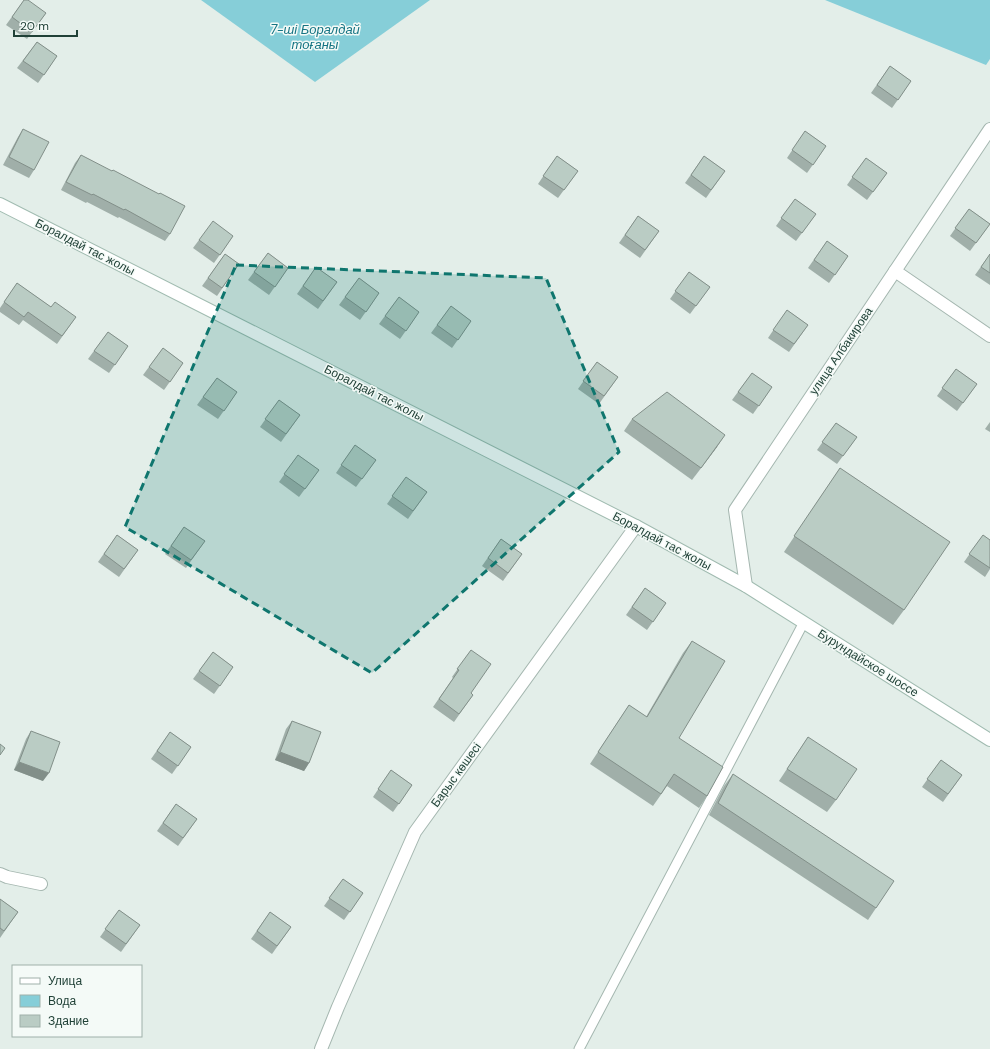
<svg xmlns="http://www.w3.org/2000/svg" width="990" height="1049" font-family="'DM Sans',sans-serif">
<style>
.water{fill:#86ced8}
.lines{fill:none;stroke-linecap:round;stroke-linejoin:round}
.service-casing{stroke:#a5b7b0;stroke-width:11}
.minor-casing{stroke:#a5b7b0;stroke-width:14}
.secondary-casing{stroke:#a0bbb0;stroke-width:14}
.service{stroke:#fff;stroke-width:9}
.minor{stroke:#fff;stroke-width:12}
.secondary{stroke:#fff;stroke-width:12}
.wall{fill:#a0afa9}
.shaded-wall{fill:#828f89}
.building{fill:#baccc4;stroke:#828f89}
.marked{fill:#0f766e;fill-opacity:0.2;stroke:#0f766e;stroke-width:3;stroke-dasharray:8 5;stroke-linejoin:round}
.labels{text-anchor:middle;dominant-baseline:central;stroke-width:3;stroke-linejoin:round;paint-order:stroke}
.street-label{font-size:12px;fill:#204137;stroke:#f4faf7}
.water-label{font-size:13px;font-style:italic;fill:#157483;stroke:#f4faf7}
</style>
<rect width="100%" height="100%" fill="#e3eee9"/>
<!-- water -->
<g class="water">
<polygon points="201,0 430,0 315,82"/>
<polygon points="825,0 990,0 990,59 986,65"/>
</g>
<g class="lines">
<defs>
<polyline id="service" points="579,1049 804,622"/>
<g id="minor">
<polyline points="895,271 990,336"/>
<polyline points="746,586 735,510 990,129"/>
<polyline points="0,874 7,877 41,884"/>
<polyline points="321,1049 338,1007 415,832 636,526"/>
</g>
<polyline id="secondary" points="0,204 636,526 746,586 990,740"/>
</defs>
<!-- service casing -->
<use href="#service" class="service-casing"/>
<!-- minor casing -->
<use href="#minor" class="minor-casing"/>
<!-- secondary casing -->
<use href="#secondary" class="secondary-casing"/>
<!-- service -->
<use href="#service" class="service"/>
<!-- minor -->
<use href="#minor" class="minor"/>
<!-- secondary -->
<use href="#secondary" class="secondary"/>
</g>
<!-- wall -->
<g class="wall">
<polygon points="24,0 46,13 27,39 6,25"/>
<polygon points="37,42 57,56 38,83 17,68"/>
<polygon points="890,66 911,81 892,108 871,93"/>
<polygon points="23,129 34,170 29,178 3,165 18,137"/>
<polygon points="805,131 826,146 807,173 787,158"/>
<polygon points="81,155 170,234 165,241 119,217 118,218 87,202 86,203 61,190 75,163"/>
<polygon points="557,156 578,171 558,198 538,184"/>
<polygon points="704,156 725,171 706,198 685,183"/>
<polygon points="866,158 887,173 867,200 847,185"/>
<polygon points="795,199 816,214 796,241 776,226"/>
<polygon points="969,209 990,224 970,251 950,236"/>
<polygon points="638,216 659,231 640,258 619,243"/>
<polygon points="233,236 214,263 193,248 199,240"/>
<polygon points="827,241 848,256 829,283 808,268"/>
<polygon points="268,253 288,268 269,295 248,280"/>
<polygon points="225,254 239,264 217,296 202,286"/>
<polygon points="990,254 990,285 975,275"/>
<polygon points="316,267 337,282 318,309 297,294"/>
<polygon points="689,272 710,287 690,314 670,299"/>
<polygon points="359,278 379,293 360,320 339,305"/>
<polygon points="17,283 51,307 76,317 57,344 23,320 19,325 0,312 0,308"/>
<polygon points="399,297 419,312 400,339 379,324"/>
<polygon points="451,306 471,321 452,348 431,333"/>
<polygon points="787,310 808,325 789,352 768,338"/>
<polygon points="108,332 128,346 109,373 88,359"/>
<polygon points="163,348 183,363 164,390 143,375"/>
<polygon points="597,362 618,377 599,404 578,389"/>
<polygon points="956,369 977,384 957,411 937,396"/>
<polygon points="752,373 772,387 753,414 732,400"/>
<polygon points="217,378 237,392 218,419 197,405"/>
<polygon points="279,400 300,415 281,442 260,427"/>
<polygon points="632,419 717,447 692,480 624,431"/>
<polygon points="990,422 990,432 985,429"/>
<polygon points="836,423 857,437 837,464 817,450"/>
<polygon points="355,445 376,460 356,487 336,473"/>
<polygon points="298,455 319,470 299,497 279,482"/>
<polygon points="840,468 904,610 893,625 784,552"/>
<polygon points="406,477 427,492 408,519 387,504"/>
<polygon points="184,527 205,541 186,568 165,554"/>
<polygon points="117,535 138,550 119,577 98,562"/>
<polygon points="983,535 990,540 990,569 985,577 964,562"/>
<polygon points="501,539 522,554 503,581 482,566"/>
<polygon points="645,588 666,603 647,630 626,615"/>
<polygon points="692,641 679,738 707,796 699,808 667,786 653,806 590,764 629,705 646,717 683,653"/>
<polygon points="471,650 471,693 473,695 454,722 433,707 453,678 452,677"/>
<polygon points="213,652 233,667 214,694 193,679"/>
<polygon points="292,721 309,763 304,771 275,760 286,729"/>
<polygon points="31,731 43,781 14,770 26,739"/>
<polygon points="170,732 191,747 172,774 151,759"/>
<polygon points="808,737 836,800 827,812 779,781"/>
<polygon points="941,760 962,775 943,802 922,787"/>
<polygon points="391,770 412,785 393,812 373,797"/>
<polygon points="733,774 876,908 868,920 709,815 724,786"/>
<polygon points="176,804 197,819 178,846 157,831"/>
<polygon points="343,879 363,893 344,920 324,906"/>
<polygon points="0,899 18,912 0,938"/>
<polygon points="119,910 140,925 121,952 100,937"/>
<polygon points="270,912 291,927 272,954 251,939"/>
</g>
<!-- shaded-wall -->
<g class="shaded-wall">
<polygon points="725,435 717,447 692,480 701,468"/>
<polygon points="280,752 309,763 304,771 275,760"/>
<polygon points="19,762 49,773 43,781 14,770"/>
</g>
<!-- building -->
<g class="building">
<polygon points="24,0 28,0 46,13 32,32 12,17"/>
<polygon points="37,42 57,56 44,75 23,61"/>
<polygon points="890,66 911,81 898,100 877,85"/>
<polygon points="23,129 49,142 34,170 9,157"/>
<polygon points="805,131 826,146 813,165 792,150"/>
<polygon points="81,155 112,171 113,170 159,194 160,193 185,206 170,234 125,209 124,210 93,194 92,195 66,182"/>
<polygon points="557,156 578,171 564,190 543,176"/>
<polygon points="704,156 725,171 711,190 691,175"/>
<polygon points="866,158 887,173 873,192 852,177"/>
<polygon points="795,199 816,214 802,233 781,218"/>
<polygon points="969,209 990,224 976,243 955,228"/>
<polygon points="638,216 659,231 645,250 625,235"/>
<polygon points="213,221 233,236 220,255 199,240"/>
<polygon points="827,241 848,256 835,275 814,260"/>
<polygon points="268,253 288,268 275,287 254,272"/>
<polygon points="225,254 239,264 222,288 208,278"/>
<polygon points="990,254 990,273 981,267"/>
<polygon points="316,267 337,282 323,301 303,286"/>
<polygon points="689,272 710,287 696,306 675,291"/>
<polygon points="359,278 379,293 366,312 345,297"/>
<polygon points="17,283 51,307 55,302 76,317 62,336 28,312 24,317 4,302"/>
<polygon points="399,297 419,312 406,331 385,316"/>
<polygon points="451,306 471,321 458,340 437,325"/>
<polygon points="787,310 808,325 794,344 773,330"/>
<polygon points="108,332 128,346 115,365 94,351"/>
<polygon points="163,348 183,363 170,382 149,367"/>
<polygon points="597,362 618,377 604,396 583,381"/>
<polygon points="956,369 977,384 963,403 942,388"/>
<polygon points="752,373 772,387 759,406 738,392"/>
<polygon points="217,378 237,392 224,411 203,397"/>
<polygon points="667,392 725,435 701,468 632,419"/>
<polygon points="279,400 300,415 286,434 265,419"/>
<polygon points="836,423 857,437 843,456 822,442"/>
<polygon points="355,445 376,460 362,479 341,465"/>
<polygon points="298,455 319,470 305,489 284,474"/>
<polygon points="840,468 950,542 904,610 794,536"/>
<polygon points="406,477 427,492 413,511 392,496"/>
<polygon points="184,527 205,541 191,560 171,546"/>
<polygon points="117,535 138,550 124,569 104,554"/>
<polygon points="983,535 990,540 990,568 969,554"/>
<polygon points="501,539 522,554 508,573 488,558"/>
<polygon points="645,588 666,603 653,622 632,607"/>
<polygon points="692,641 725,661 679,738 723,767 707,796 674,774 661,794 598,752 629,705 647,717"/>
<polygon points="471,650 491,664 471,693 473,695 459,714 439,699 459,670 457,669"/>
<polygon points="213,652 233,667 220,686 199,671"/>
<polygon points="292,721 321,732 309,763 280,752"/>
<polygon points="31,731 60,742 49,773 19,762"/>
<polygon points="170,732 191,747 178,766 157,751"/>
<polygon points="808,737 857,769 836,800 787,769"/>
<polygon points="0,744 5,748 0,755"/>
<polygon points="941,760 962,775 948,794 927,779"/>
<polygon points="391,770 412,785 399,804 378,789"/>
<polygon points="733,774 894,881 876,908 718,803"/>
<polygon points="176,804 197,819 183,838 163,823"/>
<polygon points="343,879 363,893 350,912 329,898"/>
<polygon points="0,899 18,912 4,931 0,928"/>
<polygon points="119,910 140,925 126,944 105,929"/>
<polygon points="270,912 291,927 277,946 257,931"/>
</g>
<!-- marked area -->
<path class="marked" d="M236 265 546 278 619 452 372 673 125 527Z"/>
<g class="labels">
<!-- street labels -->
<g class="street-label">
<text transform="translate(85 247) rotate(27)">Боралдай тас жолы</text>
<text transform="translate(841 351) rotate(-56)">улица Албакирова</text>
<text transform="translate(374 393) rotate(27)">Боралдай тас жолы</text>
<text transform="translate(662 541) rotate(28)">Боралдай тас жолы</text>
<text transform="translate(868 663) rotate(32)">Бурундайское шоссе</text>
<text transform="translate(456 775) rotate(-54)">Барыс көшесі</text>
</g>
<!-- water labels -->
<g class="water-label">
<text x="315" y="29">7-ші Боралдай<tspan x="315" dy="15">тоғаны</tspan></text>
</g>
</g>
<!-- legend -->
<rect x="12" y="965" width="130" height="72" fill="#f4faf7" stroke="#9fb0aa"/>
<rect x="20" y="978" width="20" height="6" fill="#ffffff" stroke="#9fb0aa"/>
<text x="48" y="985" font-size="12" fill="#204137">Улица</text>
<rect x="20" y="995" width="20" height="12" fill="#86ced8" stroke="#9fb0aa"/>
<text x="48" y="1005" font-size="12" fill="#204137">Вода</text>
<rect x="20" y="1015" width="20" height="12" fill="#baccc4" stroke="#9fb0aa"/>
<text x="48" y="1025" font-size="12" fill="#204137">Здание</text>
<!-- scale -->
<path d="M14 30v6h63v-6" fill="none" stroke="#204137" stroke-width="2"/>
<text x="20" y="30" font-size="12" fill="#204137" stroke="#f4faf7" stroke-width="3" paint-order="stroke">20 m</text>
</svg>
